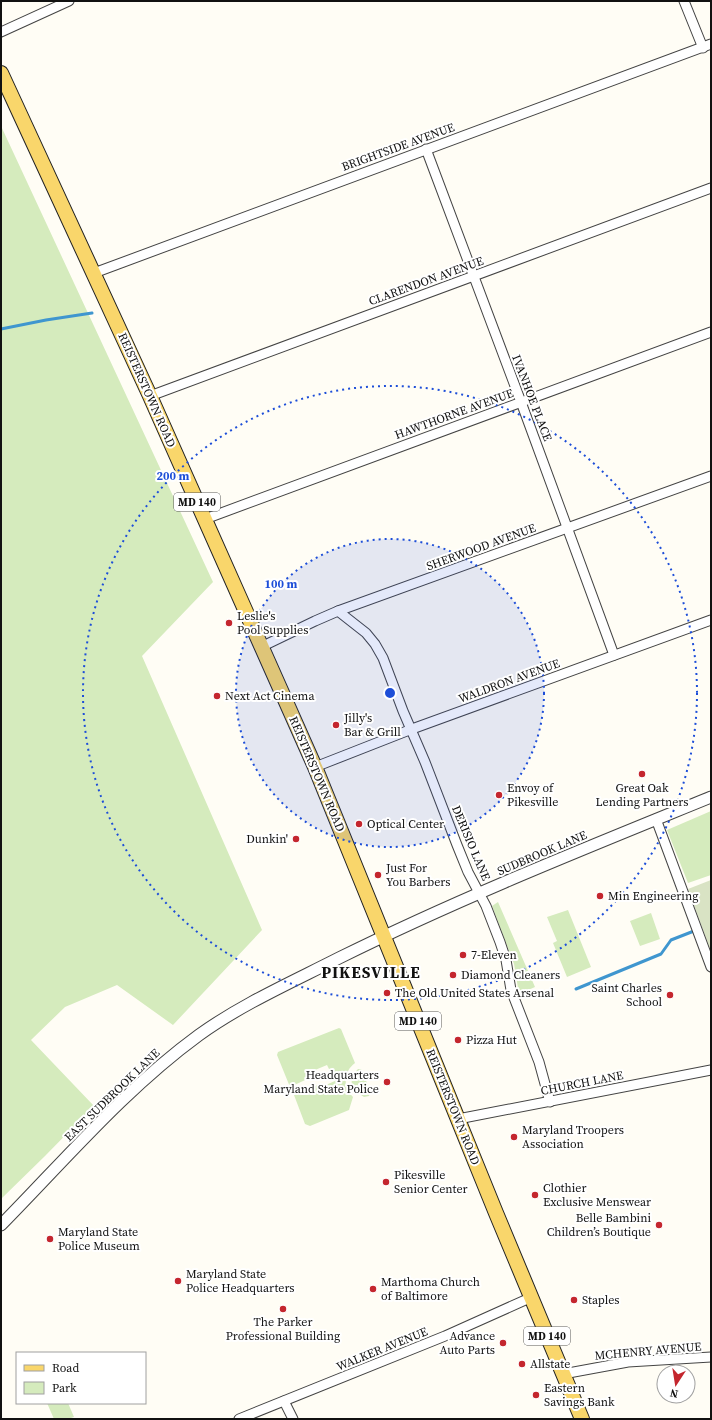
<svg xmlns="http://www.w3.org/2000/svg" width="712" height="1420" font-family="'Source Serif 4',serif">
<style>
.green{fill:#d5ebbd}
.cemetery{fill:#d9e3c4}
.lines{fill:none;stroke-linecap:round;stroke-linejoin:round}
.stream{stroke:#3f96cf;stroke-width:3}
.minor-casing{stroke:#444;stroke-width:11}
.tertiary-casing{stroke:#444;stroke-width:13}
.primary-casing{stroke:#222;stroke-width:16}
.minor{stroke:#fff;stroke-width:9}
.tertiary{stroke:#fff;stroke-width:11}
.primary{stroke:#f9d66b;stroke-width:14}
.ring{fill:none;stroke:#1d4ed8;stroke-width:2;stroke-dasharray:2 4}
.poi-dot{fill:#c4262e;stroke:#fff;stroke-width:1.5}
.labels{text-anchor:middle;dominant-baseline:central;stroke-width:4;stroke-linejoin:round;paint-order:stroke}
.shield{fill:#fff;stroke:#585858;stroke-width:1}
.shield-label{font-size:11px;font-weight:bold;fill:#111}
.street-label{font-size:12px;fill:#111;stroke:#fff}
.poi-label{font-size:12px;fill:#111;stroke:#fff;text-anchor:start}
.district-label{font-size:16px;font-weight:bold;letter-spacing:1px;fill:#111;stroke:#fff}
.centre{fill:#1d4ed8;stroke:#fff;stroke-width:2}
.ring-label{font-size:12px;text-anchor:middle;font-weight:bold;fill:#1d4ed8;stroke:#fff;stroke-width:4;stroke-linejoin:round;paint-order:stroke}
</style>
<rect width="100%" height="100%" fill="#fffdf5"/>
<!-- green -->
<g class="green">
<polygon points="1,126 213,582 142,656 262,930 173,1025 117,985 65,1007 31,1040 94,1106 45,1156 1,1199"/>
<polygon points="711,811 711,875 688,883 667,830"/>
<polygon points="498,902 535,987 519,994 514,964 492,906"/>
<polygon points="568,910 591,967 567,977 553,943 557,941 547,917"/>
<polygon points="651,913 660,939 640,946 630,921"/>
<path d="M339 1028 341 1029 355 1063C343 1072 343 1087 353 1097L349 1110 310 1126 305 1124 294 1095 320 1084 321 1087 335 1081 327 1065 315 1070 316 1075 290 1087 277 1055 278 1052Z"/>
<path d="M358 1069H361L371 1092 369 1096 364 1097C351 1089 347 1080 358 1069Z"/>
<polygon points="47,1403 68,1403 74,1417 68,1419 54,1419"/>
</g>
<!-- cemetery -->
<polygon class="cemetery" points="711,880 711,952 688,889"/>
<g class="lines">
<!-- stream -->
<g class="stream">
<polyline points="1,329 46,320 92,313"/>
<polyline points="576,989 661,954 671,940 694,931"/>
</g>
<defs>
<g id="minor">
<polyline points="684,1 703,48"/>
<polyline points="1,32 69,1"/>
<polyline points="426,149 521,402 614,655"/>
<polyline points="94,273 711,44"/>
<polyline points="150,396 711,188"/>
<polyline points="205,519 711,332"/>
<polyline points="338,611 366,633 375,644 383,658 403,711 425,762 457,845 468,872 486,906 500,942 506,960 511,990 539,1062 550,1102"/>
<polyline points="261,647 315,621 338,611 711,476"/>
<polyline points="315,767 412,729 711,620"/>
<polyline points="656,819 711,967"/>
<polyline points="458,1119 711,1070"/>
<polyline points="563,1374 628,1362 711,1357"/>
<polyline points="284,1401 293,1419"/>
<polyline points="239,1419 445,1336 532,1297"/>
</g>
<path id="tertiary" d="M1 1225C65 1160 125 1089 199 1035 242 1004 292 982 339 958 460 898 586 848 711 797"/>
<polyline id="primary" points="1,73 150,396 315,767 496,1213 582,1419"/>
</defs>
<!-- minor casing -->
<use href="#minor" class="minor-casing"/>
<!-- tertiary casing -->
<use href="#tertiary" class="tertiary-casing"/>
<!-- primary casing -->
<use href="#primary" class="primary-casing"/>
<!-- minor -->
<use href="#minor" class="minor"/>
<!-- tertiary -->
<use href="#tertiary" class="tertiary"/>
<!-- primary -->
<use href="#primary" class="primary"/>
</g>
<!-- distance rings -->
<circle cx="390" cy="693" r="154" fill="#1d4ed8" fill-opacity=".12"/>
<g class="ring">
<circle cx="390" cy="693" r="154"/>
<circle cx="390" cy="693" r="307"/>
</g>
<!-- markers -->
<g class="poi-dot">
<circle cx="229" cy="623" r="4"/>
<circle cx="217" cy="696" r="4"/>
<circle cx="336" cy="725" r="4"/>
<circle cx="642" cy="774" r="4"/>
<circle cx="499" cy="795" r="4"/>
<circle cx="359" cy="824" r="4"/>
<circle cx="296" cy="839" r="4"/>
<circle cx="378" cy="875" r="4"/>
<circle cx="600" cy="896" r="4"/>
<circle cx="463" cy="955" r="4"/>
<circle cx="453" cy="975" r="4"/>
<circle cx="387" cy="993" r="4"/>
<circle cx="670" cy="995" r="4"/>
<circle cx="458" cy="1040" r="4"/>
<circle cx="387" cy="1082" r="4"/>
<circle cx="514" cy="1137" r="4"/>
<circle cx="386" cy="1182" r="4"/>
<circle cx="535" cy="1195" r="4"/>
<circle cx="659" cy="1225" r="4"/>
<circle cx="50" cy="1239" r="4"/>
<circle cx="178" cy="1281" r="4"/>
<circle cx="373" cy="1289" r="4"/>
<circle cx="574" cy="1300" r="4"/>
<circle cx="283" cy="1309" r="4"/>
<circle cx="503" cy="1343" r="4"/>
<circle cx="522" cy="1364" r="4"/>
<circle cx="536" cy="1395" r="4"/>
</g>
<g class="labels">
<!-- shield labels -->
<g class="shield">
<rect x="174" y="493" width="46" height="18" rx="3"/>
<rect x="395" y="1012" width="46" height="18" rx="3"/>
<rect x="524" y="1327" width="46" height="18" rx="3"/>
</g>
<g class="shield-label">
<text x="197" y="502">MD 140</text>
<text x="418" y="1021">MD 140</text>
<text x="547" y="1336">MD 140</text>
</g>
<!-- street labels -->
<g class="street-label">
<text transform="translate(398 147) rotate(-20)">BRIGHTSIDE AVENUE</text>
<text transform="translate(426 281) rotate(-20)">CLARENDON AVENUE</text>
<text transform="translate(147 390) rotate(66)">REISTERSTOWN ROAD</text>
<text transform="translate(532 398) rotate(69)">IVANHOE PLACE</text>
<text transform="translate(454 414) rotate(-20)">HAWTHORNE AVENUE</text>
<text transform="translate(481 547) rotate(-20)">SHERWOOD AVENUE</text>
<text transform="translate(509 681) rotate(-20)">WALDRON AVENUE</text>
<text transform="translate(317 774) rotate(67)">REISTERSTOWN ROAD</text>
<text transform="translate(471 843) rotate(67)">DERISIO LANE</text>
<text transform="translate(542 853) rotate(-23)">SUDBROOK LANE</text>
<text transform="translate(582 1083) rotate(-11)">CHURCH LANE</text>
<text transform="translate(112 1095) rotate(-44)">EAST SUDBROOK LANE</text>
<text transform="translate(453 1107) rotate(68)">REISTERSTOWN ROAD</text>
<text transform="translate(382 1349) rotate(-22)">WALKER AVENUE</text>
<text transform="translate(648 1351) rotate(-5)">MCHENRY AVENUE</text>
</g>
<!-- poi labels -->
<g class="poi-label">
<text x="237" y="616">Leslie's<tspan x="237" dy="14">Pool Supplies</tspan></text>
<text x="225" y="696">Next Act Cinema</text>
<text x="344" y="718">Jilly's<tspan x="344" dy="14">Bar &amp; Grill</tspan></text>
<text x="507" y="788">Envoy of<tspan x="507" dy="14">Pikesville</tspan></text>
<text x="642" y="788" text-anchor="middle">Great Oak<tspan x="642" dy="14">Lending Partners</tspan></text>
<text x="367" y="824">Optical Center</text>
<text x="288" y="839" text-anchor="end">Dunkin'</text>
<text x="386" y="868">Just For<tspan x="386" dy="14">You Barbers</tspan></text>
<text x="608" y="896">Min Engineering</text>
<text x="471" y="955">7-Eleven</text>
<text x="461" y="975">Diamond Cleaners</text>
<text x="662" y="988" text-anchor="end">Saint Charles<tspan x="662" dy="14">School</tspan></text>
<text x="395" y="993">The Old United States Arsenal</text>
<text x="466" y="1040">Pizza Hut</text>
<text x="379" y="1075" text-anchor="end">Headquarters<tspan x="379" dy="14">Maryland State Police</tspan></text>
<text x="522" y="1130">Maryland Troopers<tspan x="522" dy="14">Association</tspan></text>
<text x="394" y="1175">Pikesville<tspan x="394" dy="14">Senior Center</tspan></text>
<text x="543" y="1188">Clothier<tspan x="543" dy="14">Exclusive Menswear</tspan></text>
<text x="651" y="1218" text-anchor="end">Belle Bambini<tspan x="651" dy="14">Children’s Boutique</tspan></text>
<text x="58" y="1232">Maryland State<tspan x="58" dy="14">Police Museum</tspan></text>
<text x="186" y="1274">Maryland State<tspan x="186" dy="14">Police Headquarters</tspan></text>
<text x="381" y="1282">Marthoma Church<tspan x="381" dy="14">of Baltimore</tspan></text>
<text x="582" y="1300">Staples</text>
<text x="283" y="1322" text-anchor="middle">The Parker<tspan x="283" dy="14">Professional Building</tspan></text>
<text x="495" y="1336" text-anchor="end">Advance<tspan x="495" dy="14">Auto Parts</tspan></text>
<text x="530" y="1364">Allstate</text>
<text x="544" y="1388">Eastern<tspan x="544" dy="14">Savings Bank</tspan></text>
</g>
<!-- district labels -->
<g class="district-label">
<text x="371" y="972">PIKESVILLE</text>
</g>
</g>
<circle cx="390" cy="693" r="6" class="centre"/>
<g class="ring-label">
<text x="173" y="480">200 m</text>
<text x="281" y="588">100 m</text>
</g>
<!-- border -->
<rect width="712" height="1420" fill="none" stroke="#111111" stroke-width="4"/>
<!-- legend -->
<rect x="16" y="1352" width="130" height="52" fill="#ffffff" stroke="#a0a0a0"/>
<rect x="24" y="1365" width="20" height="6" fill="#f9d66b" stroke="#a0a0a0"/>
<text x="52" y="1372" font-size="12" fill="#111111">Road</text>
<rect x="24" y="1382" width="20" height="12" fill="#d5ebbd" stroke="#a0a0a0"/>
<text x="52" y="1392" font-size="12" fill="#111111">Park</text>
<!-- north arrow -->
<g transform="translate(676 1384) rotate(192)"><circle r="19" fill="#ffffff" stroke="#a0a0a0"/>
<path d="M0-3L7 15L0 10L-7 15Z" fill="#c4262e"/>
<text y="-6" font-size="11" font-weight="bold" text-anchor="middle" fill="#111111">N</text>
</g>
</svg>
